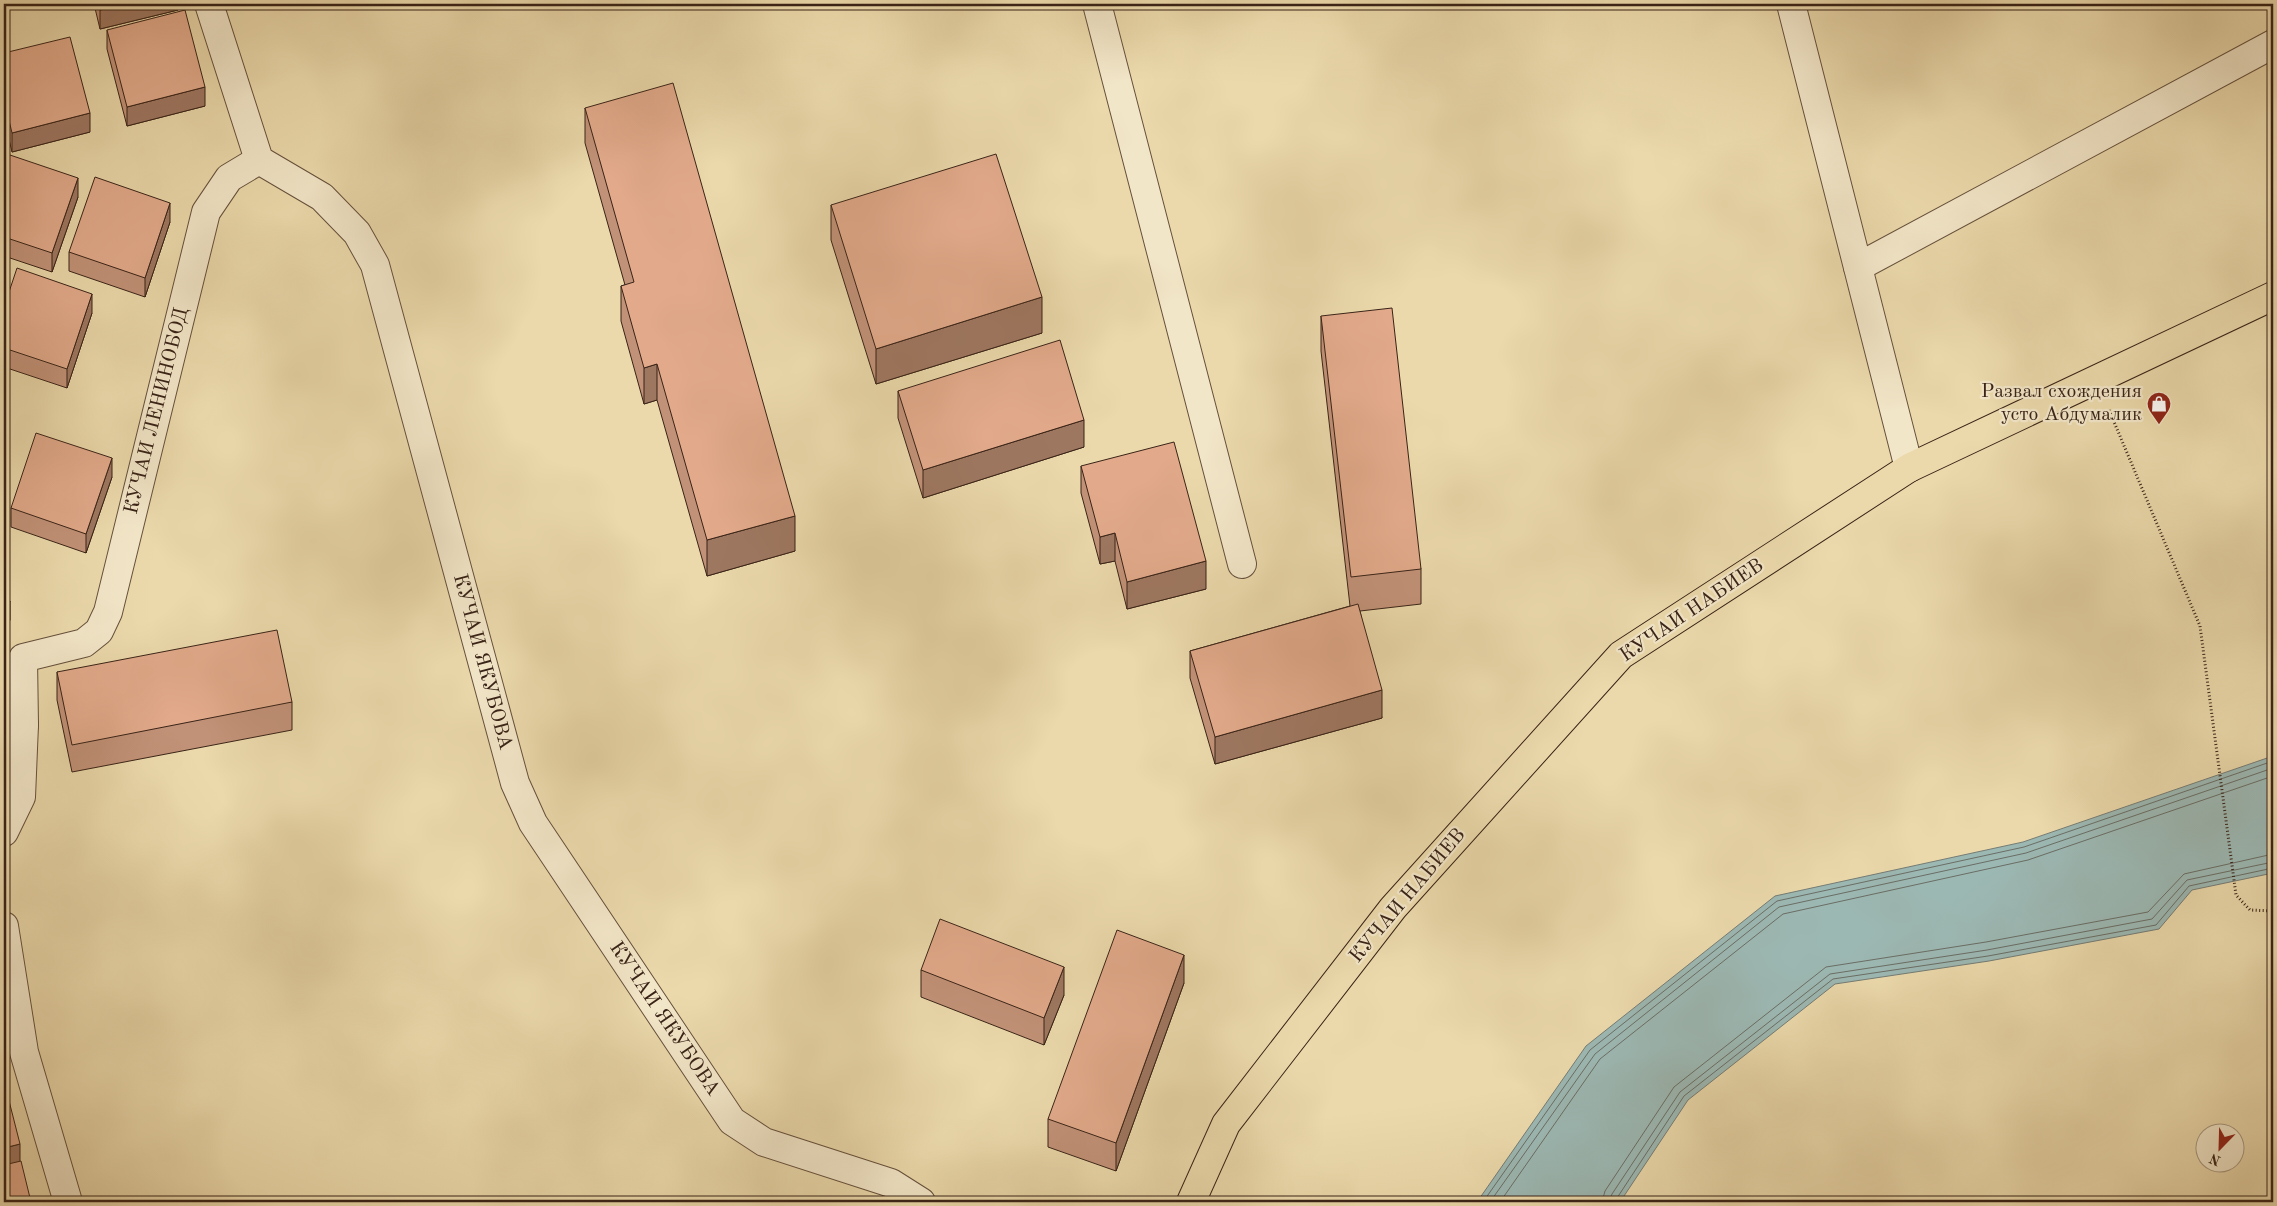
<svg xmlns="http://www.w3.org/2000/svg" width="2277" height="1206" font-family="'Old Standard TT',serif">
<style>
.water{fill:#9cb8b3;stroke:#747c75}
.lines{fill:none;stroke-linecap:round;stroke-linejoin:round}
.shore{stroke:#6a6e65;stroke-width:1}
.minor-casing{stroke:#66503c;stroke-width:30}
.major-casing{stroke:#392317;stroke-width:30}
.path{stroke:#392317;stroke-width:3;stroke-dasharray:1 2.5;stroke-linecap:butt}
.minor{stroke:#f2e6c8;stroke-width:28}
.major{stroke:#ebd9ab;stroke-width:28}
.wall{fill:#c29278;stroke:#392317}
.shaded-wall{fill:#9e7761;stroke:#392317}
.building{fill:#e2aa8b;stroke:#392317}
.labels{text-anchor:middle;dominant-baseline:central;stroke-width:4.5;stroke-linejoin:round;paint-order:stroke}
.poi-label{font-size:20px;fill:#392317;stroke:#f2e6c8;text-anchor:end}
.street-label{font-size:20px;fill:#392317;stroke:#f2e6c8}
</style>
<rect width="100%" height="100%" fill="#ebd9ab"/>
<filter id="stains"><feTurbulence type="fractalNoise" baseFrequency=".004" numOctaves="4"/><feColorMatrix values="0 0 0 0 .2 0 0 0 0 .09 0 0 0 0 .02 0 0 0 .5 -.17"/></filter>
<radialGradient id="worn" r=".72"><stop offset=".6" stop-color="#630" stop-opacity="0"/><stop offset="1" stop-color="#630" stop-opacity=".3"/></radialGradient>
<!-- water -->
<polygon class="water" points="2273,756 2273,873 2192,890 2159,929 1989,961 1835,984 1688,1100 1620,1202 1477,1202 1586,1046 1775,896 2023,842"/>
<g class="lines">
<!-- shore -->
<g class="shore">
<polyline points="1483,1202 1590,1050 1777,901 2024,847 2273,761"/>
<polyline points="1490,1202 1595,1054 1779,907 2026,853 2273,768"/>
<polyline points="1500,1202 1600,1059 1783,914 2028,860 2273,776"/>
<polyline points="1602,1202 1605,1191 1674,1087 1826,967 1986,942 2148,912 2184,874 2273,854"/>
<polyline points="1609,1202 1612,1194 1680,1092 1830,974 1987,950 2152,919 2187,880 2273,862"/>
<polyline points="1616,1202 1617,1198 1684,1096 1833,979 1988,956 2156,925 2189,886 2273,868"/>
</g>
<defs>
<g id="minor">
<polyline points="209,4 259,160 322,197 357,233 375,265 515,783 533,823 732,1121 764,1142 891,1183 921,1202"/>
<polyline points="1097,4 1242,564"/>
<polyline points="1791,4 1909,468"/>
<polyline points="1858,267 2273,44"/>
<polyline points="4,718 24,725 23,658 84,643 99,631 108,612 206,212 229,178 259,160"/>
<polyline points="4,832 21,797 24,725"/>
<polyline points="4,926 24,1052 68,1202"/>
</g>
<polyline id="major" points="1191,1202 1226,1124 1393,908 1621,655 1909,468 2273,296"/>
</defs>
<!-- minor casing -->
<use href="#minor" class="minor-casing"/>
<!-- major casing -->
<use href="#major" class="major-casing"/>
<!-- path -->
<polyline class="path" points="2109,410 2200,626 2236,895 2250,910 2273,911"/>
<!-- minor -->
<use href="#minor" class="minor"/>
<!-- major -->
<use href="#major" class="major"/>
</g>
<!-- wall -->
<g class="wall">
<polygon points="94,4 178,4 178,10 100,29"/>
<polygon points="107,30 205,106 127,126 107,49"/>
<polygon points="4,53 90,132 12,152 4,118"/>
<polygon points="585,108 795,551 707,576 657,400 644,404 621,321 621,286 625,285 585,143"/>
<polygon points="4,153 78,197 52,272 4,256"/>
<polygon points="831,205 1042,333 876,384 831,240"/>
<polygon points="170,222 145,297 69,271 69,252"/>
<polygon points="4,307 92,313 67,388 4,367"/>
<polygon points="1321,316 1421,569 1421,604 1360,611 1382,718 1215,764 1190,678 1190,651 1350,606 1321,351"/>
<polygon points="898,391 1084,447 923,498 898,418"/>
<polygon points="1081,466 1206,589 1127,609 1115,561 1100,564 1081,493"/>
<polygon points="112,477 86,553 11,527 11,508"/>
<polygon points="57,672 292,702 292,730 72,772 57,700"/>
<polygon points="921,970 1064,995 1044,1045 921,997"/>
<polygon points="1184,983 1116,1171 1048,1147 1048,1119"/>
</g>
<!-- shaded-wall -->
<g class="shaded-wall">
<polygon points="126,4 178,4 178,10 100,29 100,10"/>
<polygon points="205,87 205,106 127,126 127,107"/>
<polygon points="90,113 90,132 12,152 12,133"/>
<polygon points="78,178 78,197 52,272 52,253"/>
<polygon points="170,203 170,222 145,297 145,278"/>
<polygon points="92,294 92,313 67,388 67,369"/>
<polygon points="1042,297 1042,333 876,384 876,349"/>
<polygon points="657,364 657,400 644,404 644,368"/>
<polygon points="1084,420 1084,447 923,498 923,470"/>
<polygon points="112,458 112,477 86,553 86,534"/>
<polygon points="795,516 795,551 707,576 707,540"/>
<polygon points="1115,533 1115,561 1100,564 1100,537"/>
<polygon points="1206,561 1206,589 1127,609 1127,582"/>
<polygon points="10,601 10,620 4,631 4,612"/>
<polygon points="1382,690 1382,718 1215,764 1215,737"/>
<polygon points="1184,955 1184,983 1116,1171 1116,1143"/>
<polygon points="1064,967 1064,995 1044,1045 1044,1018"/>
<polygon points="20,1144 20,1163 4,1167 4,1148"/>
</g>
<!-- building -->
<g class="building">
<polygon points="99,4 126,4 100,10"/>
<polygon points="185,10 205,87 127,107 107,30"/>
<polygon points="70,37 90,113 12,133 4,99 4,53"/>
<polygon points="673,83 795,516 707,540 657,364 644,368 621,286 634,282 585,108"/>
<polygon points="4,153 78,178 52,253 4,237"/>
<polygon points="996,154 1042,297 876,349 831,205"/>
<polygon points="95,177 170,203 145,278 69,252"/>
<polygon points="17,268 92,294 67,369 4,348 4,307"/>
<polygon points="1392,308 1421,569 1351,577 1321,316"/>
<polygon points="1060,340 1084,420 923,470 898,391"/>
<polygon points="36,433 112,458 86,534 11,508"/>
<polygon points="1174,442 1206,561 1127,582 1115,533 1100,537 1081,466"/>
<polygon points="4,598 10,601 4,612"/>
<polygon points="1358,604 1382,690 1215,737 1190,651"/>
<polygon points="277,630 292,702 72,745 57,672"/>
<polygon points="940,919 1064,967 1044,1018 921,970"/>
<polygon points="1117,930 1184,955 1116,1143 1048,1119"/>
<polygon points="4,1081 20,1144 4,1148"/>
<polygon points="21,1161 31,1202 4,1202 4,1165"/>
</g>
<!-- icons -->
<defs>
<symbol id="shop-pin" viewBox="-11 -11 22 30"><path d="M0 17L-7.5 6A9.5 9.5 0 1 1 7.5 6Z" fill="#8f2418" stroke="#f2e6c8"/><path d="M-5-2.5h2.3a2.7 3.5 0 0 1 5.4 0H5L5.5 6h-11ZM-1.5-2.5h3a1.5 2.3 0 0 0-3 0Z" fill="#fff"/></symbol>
</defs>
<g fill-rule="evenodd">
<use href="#shop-pin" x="2145" y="390" width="28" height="38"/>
</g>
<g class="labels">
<!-- poi labels -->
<g class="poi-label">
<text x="2142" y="392">Развал схождения<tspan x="2142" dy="23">усто Абдумалик</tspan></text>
</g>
<!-- street labels -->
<g class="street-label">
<text transform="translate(157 411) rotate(-76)">КУЧАИ ЛЕНИНОБОД</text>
<text transform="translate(1692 611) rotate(-34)">КУЧАИ НАБИЕВ</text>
<text transform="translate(482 662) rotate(75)">КУЧАИ ЯКУБОВА</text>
<text transform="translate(1408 896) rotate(-50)">КУЧАИ НАБИЕВ</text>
<text transform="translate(664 1019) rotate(56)">КУЧАИ ЯКУБОВА</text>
</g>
</g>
<!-- margin -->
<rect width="2277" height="1206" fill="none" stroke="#ebd9ab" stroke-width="20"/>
<rect x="5" y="5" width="2267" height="1196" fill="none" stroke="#392317" stroke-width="2.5"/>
<rect x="10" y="10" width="2257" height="1186" fill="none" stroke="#392317"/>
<!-- north arrow -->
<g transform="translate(2220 1148) rotate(203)"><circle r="24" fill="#f2e6c8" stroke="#a89881"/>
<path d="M0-4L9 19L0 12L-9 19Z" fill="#8f2418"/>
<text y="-8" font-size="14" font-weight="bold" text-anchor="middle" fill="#392317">N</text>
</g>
<rect width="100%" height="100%" filter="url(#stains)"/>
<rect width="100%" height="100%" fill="url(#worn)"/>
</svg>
